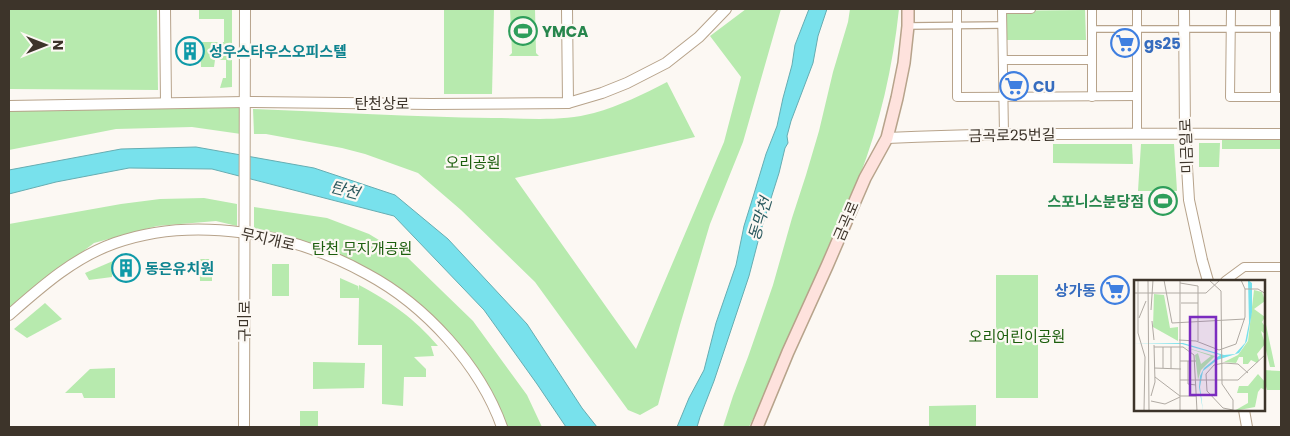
<svg xmlns="http://www.w3.org/2000/svg" width="1290" height="436" font-family="Poppins,'Noto Sans KR',sans-serif">
<style>
.green{fill:#b7eaae}
.water{fill:#78e1ec;stroke:#66adb2}
.lines{fill:none;stroke-linecap:round;stroke-linejoin:round}
.pedestrian-casing{stroke:#b7a38b;stroke-width:8}
.minor-casing{stroke:#b7a38b;stroke-width:10}
.tertiary-casing{stroke:#b7a38b;stroke-width:12}
.secondary-casing{stroke:#b7a38b;stroke-width:14}
.pedestrian{stroke:#fff;stroke-width:5.5}
.minor{stroke:#fff;stroke-width:8}
.tertiary{stroke:#fff;stroke-width:10}
.secondary{stroke:#fee2dd;stroke-width:11}
.labels{text-anchor:middle;dominant-baseline:central;stroke-width:4.5;stroke-linejoin:round;paint-order:stroke}
.leisure-label{font-size:15px;font-weight:bold;fill:#27864d;stroke:#fcf8f3;text-anchor:start}
.shop-label{font-size:15px;font-weight:bold;fill:#366cbe;stroke:#fcf8f3;text-anchor:start}
.culture-label{font-size:15px;font-weight:bold;fill:#0d838f;stroke:#fcf8f3;text-anchor:start}
.street-label{font-size:15px;fill:#3d342a;stroke:#fcf8f3}
.park-label{font-size:15px;fill:#1c5e0d;stroke:#fcf8f3}
.water-label{font-size:16px;font-style:italic;fill:#2b5a5f;stroke:#fcf8f3}
.inset-road{fill:none;stroke:#b0aaa3;stroke-width:1}
.view{fill:#7b2cbf;fill-opacity:0.15;stroke:#7b2cbf;stroke-width:2.5}
.inset-edge{fill:none;stroke:#3d342a;stroke-width:2.5}
</style>
<rect width="100%" height="100%" fill="#fcf8f3"/>
<!-- green -->
<g class="green">
<polygon points="9,9 157,9 158,90 9,89"/>
<polygon points="199,9 232,9 232,87 220,88 223,78 226,78 226,60 215,60 214,67 201,67 200,42 224,42 224,19 199,19"/>
<polygon points="444,9 494,9 492,94 444,94"/>
<polygon points="510,9 535,9 536,53 539,56 509,56 512,53"/>
<path d="M746 9H781L743 142 710 224 680 325 658 405 640 415 628 410 535 282 461 210 418 173 365 154 342 148 266 134H254L253 109C333 112 412 117 492 118 525 118 561 122 594 113 619 106 644 94 667 82L695 137 515 178 636 349 724 142 741 77 710 36Z"/>
<path d="M850 9H899C893 66 880 124 859 178 850 201 838 224 828 247 803 307 777 368 749 427H723L733 396 748 357 773 285 792 218 806 175 819 131 833 72 848 22Z"/>
<polygon points="1085,10 1086,40 1004,40 1004,11"/>
<polygon points="240,107 241,134 192,127 116,129 9,150 9,108"/>
<rect x="1222" y="140" width="59" height="9"/>
<polygon points="1199,143 1220,143 1219,167 1199,167"/>
<polygon points="1053,144 1132,144 1133,164 1053,163"/>
<polygon points="1141,144 1174,144 1177,191 1138,191"/>
<polygon points="204,198 237,204 237,226 216,221 157,226 94,243 60,269 9,312 9,224 121,204 160,199"/>
<polygon points="254,207 327,218 369,234 407,257 473,321 527,395 542,427 506,427 501,412 483,379 432,315 397,287 372,271 353,261 318,247 286,236 254,228"/>
<polygon points="199,259 212,259 212,281 200,281"/>
<polygon points="113,261 112,277 89,280 85,273"/>
<rect x="272" y="264" width="17" height="32"/>
<rect x="996" y="275" width="42" height="123"/>
<path d="M340 278 358 286V291L359 285C392 303 413 317 438 346H431L434 356 414 357 426 369V377H404L403 406 382 404V345H358L359 298H340Z"/>
<polygon points="45,303 62,319 27,338 14,329"/>
<polygon points="1264,320 1265,320 1275,367 1270,367 1264,342"/>
<polygon points="313,362 365,363 364,388 313,389"/>
<polygon points="115,368 115,398 84,398 82,393 65,393 90,369"/>
<polygon points="1264,370 1280,371 1281,390 1267,390 1264,379"/>
<polygon points="976,405 976,427 929,427 929,406"/>
<rect x="300" y="411" width="18" height="16"/>
</g>
<!-- water -->
<g class="water">
<polygon points="809,9 827,9 818,36 813,63 791,121 787,136 788,143 785,148 779,173 761,230 749,276 714,381 700,417 697,427 677,427 689,398 704,370 716,323 736,265 744,226 753,197 766,154 777,126 783,98 792,65 795,45"/>
<polygon points="196,147 314,168 395,195 448,239 527,324 582,408 597,427 566,427 537,384 484,310 394,216 212,169 129,168 56,182 9,194 9,170 121,149"/>
</g>
<g class="lines">
<defs>
<g id="pedestrian">
<polyline points="908,26 1002,25"/>
<polyline points="1091,29 1281,29"/>
</g>
<g id="minor">
<polyline points="957,9 957,97 1137,96"/>
<polyline points="1002,9 1004,135"/>
<polyline points="1002,9 1031,9"/>
<polyline points="1137,9 1137,133"/>
<polyline points="1231,9 1230,97 1281,97"/>
<polyline points="1275,9 1275,97"/>
<polyline points="1003,60 1092,60"/>
<polyline points="1092,97 1092,9"/>
<polyline points="1225,281 1244,267 1281,267"/>
</g>
<g id="tertiary">
<polyline points="165,9 166,103"/>
<polyline points="567,9 568,103"/>
<polyline points="1184,9 1185,134 1189,200 1202,260 1208,281"/>
<polyline points="9,106 245,102 431,104 568,103 602,93 627,83 666,63 699,37 726,9"/>
<path d="M887 138C1018 132 1150 134 1281 134"/>
<path d="M9 315C41 287 73 258 115 243 194 215 294 233 367 274 425 305 480 365 502 427"/>
<polyline points="1244,410 1247,427"/>
<polyline points="244,427 245,9"/>
</g>
<polyline id="secondary" points="757,427 788,352 827,266 865,178 887,138 897,98 904,63 908,26 908,9"/>
</defs>
<!-- pedestrian casing -->
<use href="#pedestrian" class="pedestrian-casing"/>
<!-- minor casing -->
<use href="#minor" class="minor-casing"/>
<!-- tertiary casing -->
<use href="#tertiary" class="tertiary-casing"/>
<!-- secondary casing -->
<use href="#secondary" class="secondary-casing"/>
<!-- pedestrian -->
<use href="#pedestrian" class="pedestrian"/>
<!-- minor -->
<use href="#minor" class="minor"/>
<!-- tertiary -->
<use href="#tertiary" class="tertiary"/>
<!-- secondary -->
<use href="#secondary" class="secondary"/>
</g>
<!-- icons -->
<defs>
<symbol id="stadium-ring" viewBox="-11 -11 22 22"><circle r="9.5" fill="#fcf8f3" stroke="#2e9e5b" stroke-width="1.5"/><path d="M0-5a6.5 5 0 1 0 0 10a6.5 5 0 1 0 0-10ZM-3.5-1.8h7v3.6h-7Z" fill="#2e9e5b"/></symbol>
<symbol id="supermarket-ring" viewBox="-11 -11 22 22"><circle r="9.5" fill="#fcf8f3" stroke="#3f7fe0" stroke-width="1.5"/><path d="M-6-5.5h2.5l.6 2H6L4.5 2H-2.5L-4.4-4H-6ZM-1.5 3.2a1.3 1.3 0 1 0 .1 0ZM3 3.2a1.3 1.3 0 1 0 .1 0Z" fill="#3f7fe0"/></symbol>
<symbol id="building-ring" viewBox="-11 -11 22 22"><circle r="9.5" fill="#fcf8f3" stroke="#0f9aa8" stroke-width="1.5"/><path d="M-4-6H4V6H1V3H-1V6H-4ZM-2.5-4.3h1.7v1.8h-1.7ZM.8-4.3h1.7v1.8H.8ZM-2.5-1h1.7V.8h-1.7ZM.8-1h1.7V.8H.8Z" fill="#0f9aa8"/></symbol>
</defs>
<g fill-rule="evenodd">
<use href="#stadium-ring" x="507" y="15" width="32" height="32"/>
<use href="#supermarket-ring" x="1109" y="27" width="32" height="32"/>
<use href="#building-ring" x="174" y="35" width="32" height="32"/>
<use href="#supermarket-ring" x="998" y="70" width="32" height="32"/>
<use href="#stadium-ring" x="1147" y="185" width="32" height="32"/>
<use href="#building-ring" x="110" y="252" width="32" height="32"/>
<use href="#supermarket-ring" x="1099" y="274" width="32" height="32"/>
</g>
<g class="labels">
<!-- leisure labels -->
<g class="leisure-label">
<text x="542" y="31">YMCA</text>
<text x="1144" y="201" text-anchor="end">스포니스분당점</text>
</g>
<!-- shop labels -->
<g class="shop-label">
<text x="1144" y="43">gs25</text>
<text x="1033" y="86">CU</text>
<text x="1096" y="290" text-anchor="end">상가동</text>
</g>
<!-- culture labels -->
<g class="culture-label">
<text x="209" y="51">성우스타우스오피스텔</text>
<text x="145" y="268">동은유치원</text>
</g>
<!-- street labels -->
<g class="street-label">
<text x="382" y="103">탄천상로</text>
<text transform="translate(1012 135) rotate(-1)">금곡로25번길</text>
<text transform="translate(1186 146) rotate(-92)">미금일로</text>
<text transform="translate(846 221) rotate(-67)">금곡로</text>
<text transform="translate(268 239) rotate(13)">무지개로</text>
<text transform="translate(244 321) rotate(-90)">구미로</text>
</g>
<!-- park labels -->
<g class="park-label">
<text x="473" y="162">오리공원</text>
<text x="362" y="248">탄천 무지개공원</text>
<text x="1017" y="336">오리어린이공원</text>
</g>
<!-- water labels -->
<g class="water-label">
<text transform="translate(345 190) rotate(15)">탄천</text>
<text transform="translate(760 219) rotate(-73)">동막천</text>
</g>
</g>
<!-- overview -->
<g transform="translate(1134 280)">
<rect width="131" height="131" fill="#fcf8f3"/>
<path d="M120 10 128 12 131 21 120 29 131 37 128 42 131 47V54L127 51 131 64 123 74 125 80 123 83 117 80 114 84H109V77H105L102 83 90 82 104 75 114 61ZM20 14 30 15 36 48 44 47V61L19 47ZM47 66 81 76 67 90 64 100 61 75 64 73 67 84 77 76ZM124 94 131 102V110L127 108 124 112 121 127 100 131 114 123V113H103L105 106H114Z" fill="#b7eaae"/>
<path d="M114 0 118 3V32L113 61 105 73 83 80 69 91 66 107 69 131 65 107 66 96 70 88 86 75 48 64 0 63H49L90 75 101 74 111 63 115 43Z" fill="#78e1ec"/>
<path class="inset-road" d="M4 0V53L11 77 10 131M14 0 15 131M30 0 38 43 111 39M46 0V131M75 0 87 11 88 104 99 120V131M46 3 64 6V61M111 9H124L132 14M0 13H72L86 0M47 23H64M17 30 19 0M5 38 12 21M18 41 20 60M45 60 62 61 85 70 102 64 111 37V9L107 0M20 67H49L60 75 63 131M29 67V88M37 67V89M46 81H62M54 81V104L62 105M20 88 47 89M21 97 46 116H62M46 100H104L132 74M17 116 21 102 20 65M17 121 31 124 46 117M99 130 89 128 73 111 72 94 80 85 90 83 104 84 114 93"/>
<path class="view" d="M56 37H82V115H56Z"/>
<rect width="131" height="131" class="inset-edge"/>
</g>
<!-- border -->
<rect width="1290" height="436" fill="none" stroke="#3d342a" stroke-width="20"/>
<!-- north arrow -->
<g transform="translate(45 45) rotate(90)" stroke="#fcf8f3" stroke-width="4" paint-order="stroke">
<path d="M0-4L9 19L0 12L-9 19Z" fill="#3d342a"/>
<text y="-8" font-size="14" font-weight="bold" text-anchor="middle" fill="#3d342a">N</text>
</g>
</svg>
